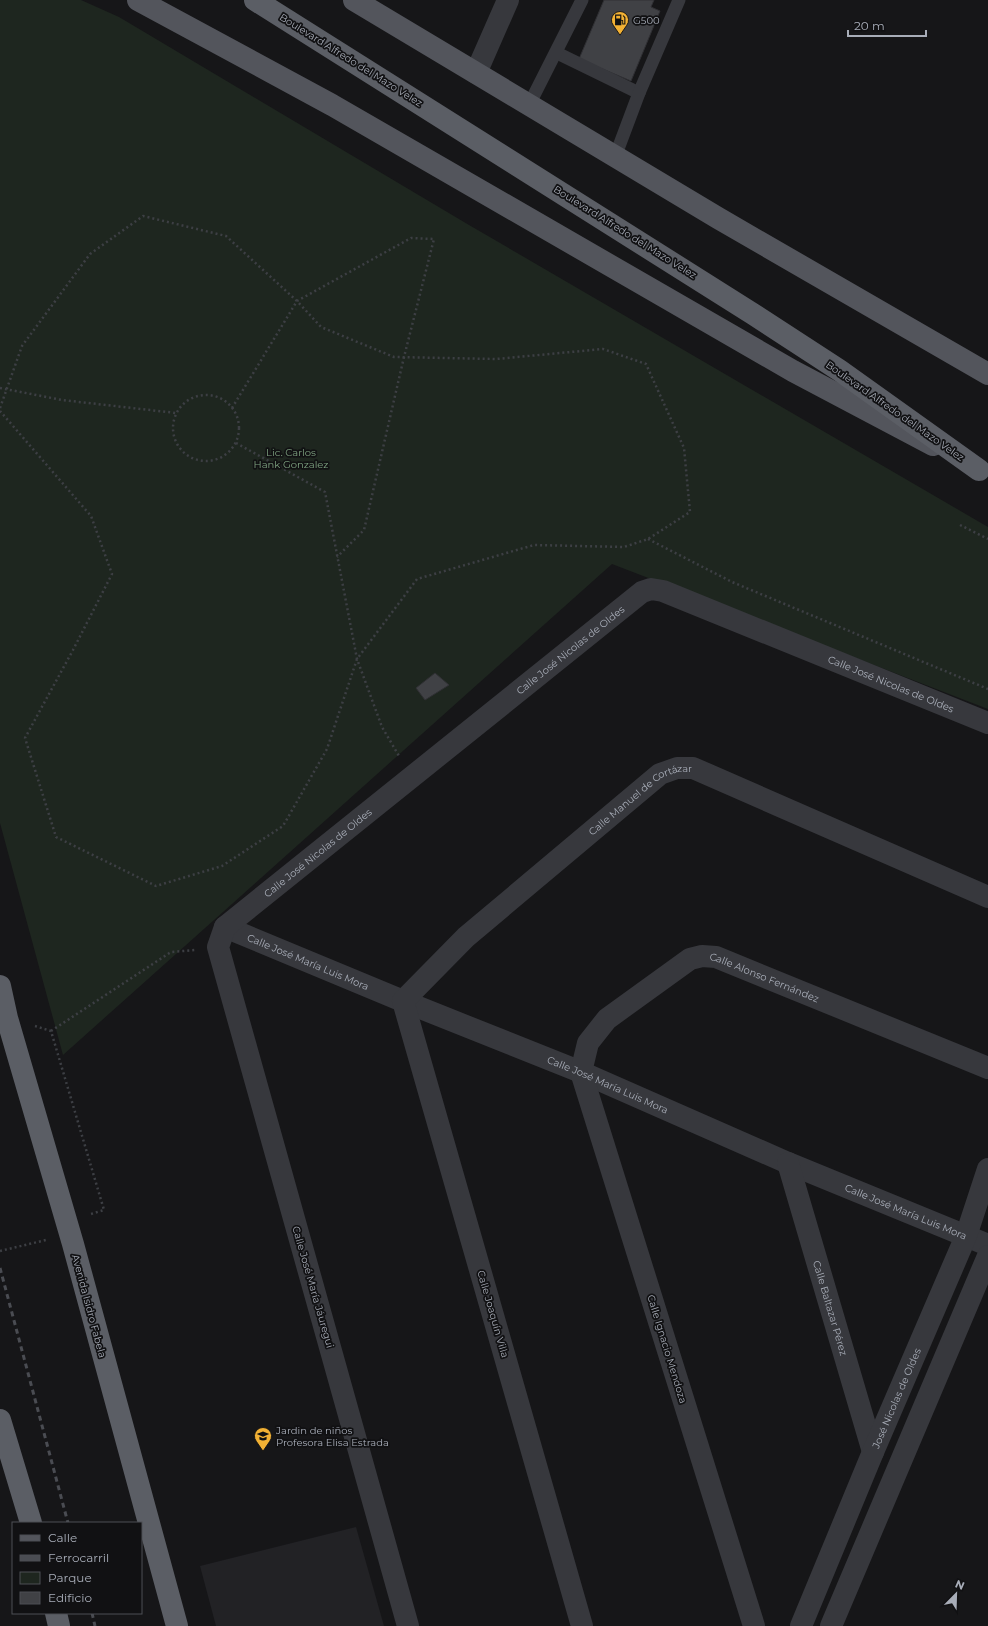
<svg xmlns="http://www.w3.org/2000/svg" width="988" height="1626" font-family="Montserrat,sans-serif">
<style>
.built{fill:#222225}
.green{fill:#1e261f}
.building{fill:#404145;stroke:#303034}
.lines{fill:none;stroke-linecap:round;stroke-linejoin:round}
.path{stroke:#3d3f44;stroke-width:2.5;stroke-dasharray:2 3;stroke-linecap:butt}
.service{stroke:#37383d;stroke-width:13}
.minor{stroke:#37383d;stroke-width:22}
.primary{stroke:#53555c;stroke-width:22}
.trunk{stroke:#5b5e65;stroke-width:22}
.rail{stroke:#4a4c52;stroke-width:3;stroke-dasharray:5 4;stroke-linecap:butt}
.labels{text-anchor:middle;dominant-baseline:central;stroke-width:3.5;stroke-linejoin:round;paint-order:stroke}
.poi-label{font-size:10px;fill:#a8adb8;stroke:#111113;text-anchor:start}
.street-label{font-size:10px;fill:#a8adb8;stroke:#111113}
.park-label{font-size:10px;fill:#7fa381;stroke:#111113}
</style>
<rect width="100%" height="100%" fill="#161618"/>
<!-- built -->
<polygon class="built" points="356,1527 384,1626 216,1626 200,1566"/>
<!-- green -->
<polygon class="green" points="0,0 81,0 119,17 469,225 988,527 988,709 612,564 63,1055 0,823"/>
<!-- building -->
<g class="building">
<polygon points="604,0 654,0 651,7 660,11 631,81 579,59"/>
<polygon points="435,673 449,685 425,700 416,688"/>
</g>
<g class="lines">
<!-- path -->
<g class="path">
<polyline points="0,388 62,400 176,413"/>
<circle cx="206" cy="428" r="33"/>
<polyline points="0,408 22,346 90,254 143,216 226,236 297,301 321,327 394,357 496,359 603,349 646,364 684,448 690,512 648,539 624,547 534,545 417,579 357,659 327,749 283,826 222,866 156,886 56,837 25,738 73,650 112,574 91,516 0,411"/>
<polyline points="232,408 297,301 411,238 434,239 404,357 364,530 337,557"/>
<polyline points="236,443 325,492 357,659 382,727 399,756"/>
<polyline points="960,525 988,539"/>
<polyline points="648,539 732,582 988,689"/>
<polyline points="35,1026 51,1031 104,1210 91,1214 92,1216"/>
<polyline points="51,1031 171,952 195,950"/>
<polyline points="0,1251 46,1240"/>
</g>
<!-- service -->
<g class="service">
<polyline points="557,53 639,93"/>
<polyline points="529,105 582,0"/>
<polyline points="615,157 639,93 679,0"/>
</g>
<!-- minor -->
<g class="minor">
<polyline points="476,73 508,0"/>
<path id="s1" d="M225 927 403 1001 581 1072 788 1163 988 1245"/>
<path id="s2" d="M788 1163 873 1452"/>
<path id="s3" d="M408 1626 218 947 225 927 642 592 651 589 663 591 988 723"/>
<path id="s4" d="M582 1626 403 1001 466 937 660 774 677 768H693L988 897"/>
<path id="s5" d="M754 1626 581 1072 588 1043 607 1019 690 959 702 956 716 957 988 1068"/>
<path id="s6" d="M801 1626 873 1452 966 1236 988 1169"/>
<polyline points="831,1626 988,1256"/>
</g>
<!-- primary -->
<g class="primary">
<polyline points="138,0 332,105 793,371 933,445"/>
<polyline points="354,0 718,218 988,374"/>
</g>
<!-- trunk -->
<g class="trunk">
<polyline points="255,0 753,314 839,370 979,470"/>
<polyline points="0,986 7,1018 73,1244 177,1626"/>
<polyline points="0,1420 31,1523"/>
<polyline points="56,1613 59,1626"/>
</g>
<!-- rail -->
<g class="rail">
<polyline points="0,1268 68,1523"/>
<polyline points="92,1613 95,1626"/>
</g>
</g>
<!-- icons -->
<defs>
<symbol id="fuel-pin" viewBox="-11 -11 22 30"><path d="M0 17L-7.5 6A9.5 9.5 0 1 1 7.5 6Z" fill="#f2b134" stroke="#111113"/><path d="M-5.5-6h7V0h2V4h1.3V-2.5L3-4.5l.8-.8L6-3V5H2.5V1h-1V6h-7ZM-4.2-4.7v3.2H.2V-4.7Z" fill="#111"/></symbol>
<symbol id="school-pin" viewBox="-11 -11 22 30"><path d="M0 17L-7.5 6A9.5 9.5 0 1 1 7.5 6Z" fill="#f2b134" stroke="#111113"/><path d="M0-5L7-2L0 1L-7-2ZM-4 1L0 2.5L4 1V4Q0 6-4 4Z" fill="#111"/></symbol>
</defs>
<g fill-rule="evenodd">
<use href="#fuel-pin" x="610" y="10" width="20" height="27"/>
<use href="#school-pin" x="253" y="1426" width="20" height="27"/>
</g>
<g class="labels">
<!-- poi labels -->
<g class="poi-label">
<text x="633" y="20">G500</text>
<text x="276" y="1430">Jardin de niños<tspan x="276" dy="12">Profesora Elisa Estrada</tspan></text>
</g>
<!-- street labels -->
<g class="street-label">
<text transform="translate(351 60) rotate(32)">Boulevard Alfredo del Mazo Velez</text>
<text transform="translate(625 232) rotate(32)">Boulevard Alfredo del Mazo Velez</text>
<text transform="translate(895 411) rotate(35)">Boulevard Alfredo del Mazo Velez</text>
<text stroke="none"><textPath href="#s3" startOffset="1169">Calle José Nicolas de Oldes</textPath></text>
<text stroke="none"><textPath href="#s3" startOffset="1529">Calle José Nicolas de Oldes</textPath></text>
<text stroke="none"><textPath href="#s4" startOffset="964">Calle Manuel de Cortázar</textPath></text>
<text stroke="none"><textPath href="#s3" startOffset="845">Calle José Nicolas de Oldes</textPath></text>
<text stroke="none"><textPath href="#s1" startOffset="90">Calle José María Luis Mora</textPath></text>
<text stroke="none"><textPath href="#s5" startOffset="822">Calle Alonso Fernández</textPath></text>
<text stroke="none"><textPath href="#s1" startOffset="414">Calle José María Luis Mora</textPath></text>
<text stroke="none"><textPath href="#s1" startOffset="738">Calle José María Luis Mora</textPath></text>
<text transform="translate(313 1287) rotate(74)">Calle José María Jáuregui</text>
<text transform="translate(89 1306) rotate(75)">Avenida Isidro Fabela</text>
<text stroke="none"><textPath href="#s2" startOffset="151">Calle Baltazar Pérez</textPath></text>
<text transform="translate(493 1314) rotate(74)">Calle Joaquín Villa</text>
<text transform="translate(667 1349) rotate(73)">Calle Ignacio Mendoza</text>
<text stroke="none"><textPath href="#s6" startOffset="247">José Nicolas de Oldes</textPath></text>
</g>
<!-- park labels -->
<g class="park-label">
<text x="291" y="452">Lic. Carlos<tspan x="291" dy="12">Hank Gonzalez</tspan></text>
</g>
</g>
<!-- legend -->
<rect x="12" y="1522" width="130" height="92" fill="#111113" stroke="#4d4f55"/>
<rect x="20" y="1535" width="20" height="6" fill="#53555c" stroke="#4d4f55"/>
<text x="48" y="1542" font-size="12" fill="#a8adb8">Calle</text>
<rect x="20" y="1555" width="20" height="6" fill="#4a4c52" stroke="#4d4f55"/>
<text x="48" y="1562" font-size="12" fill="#a8adb8">Ferrocarril</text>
<rect x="20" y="1572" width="20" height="12" fill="#1e261f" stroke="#4d4f55"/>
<text x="48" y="1582" font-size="12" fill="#a8adb8">Parque</text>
<rect x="20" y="1592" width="20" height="12" fill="#404145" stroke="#4d4f55"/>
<text x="48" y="1602" font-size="12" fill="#a8adb8">Edificio</text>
<!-- north arrow -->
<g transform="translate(956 1594) rotate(23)" stroke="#111113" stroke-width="3" paint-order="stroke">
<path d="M0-3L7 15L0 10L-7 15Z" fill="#a8adb8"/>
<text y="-6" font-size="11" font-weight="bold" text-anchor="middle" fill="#a8adb8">N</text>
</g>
<!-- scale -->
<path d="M848 30v6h78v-6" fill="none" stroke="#a8adb8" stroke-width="2"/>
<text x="854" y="30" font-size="12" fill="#a8adb8" stroke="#111113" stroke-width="3" paint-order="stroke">20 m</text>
</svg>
